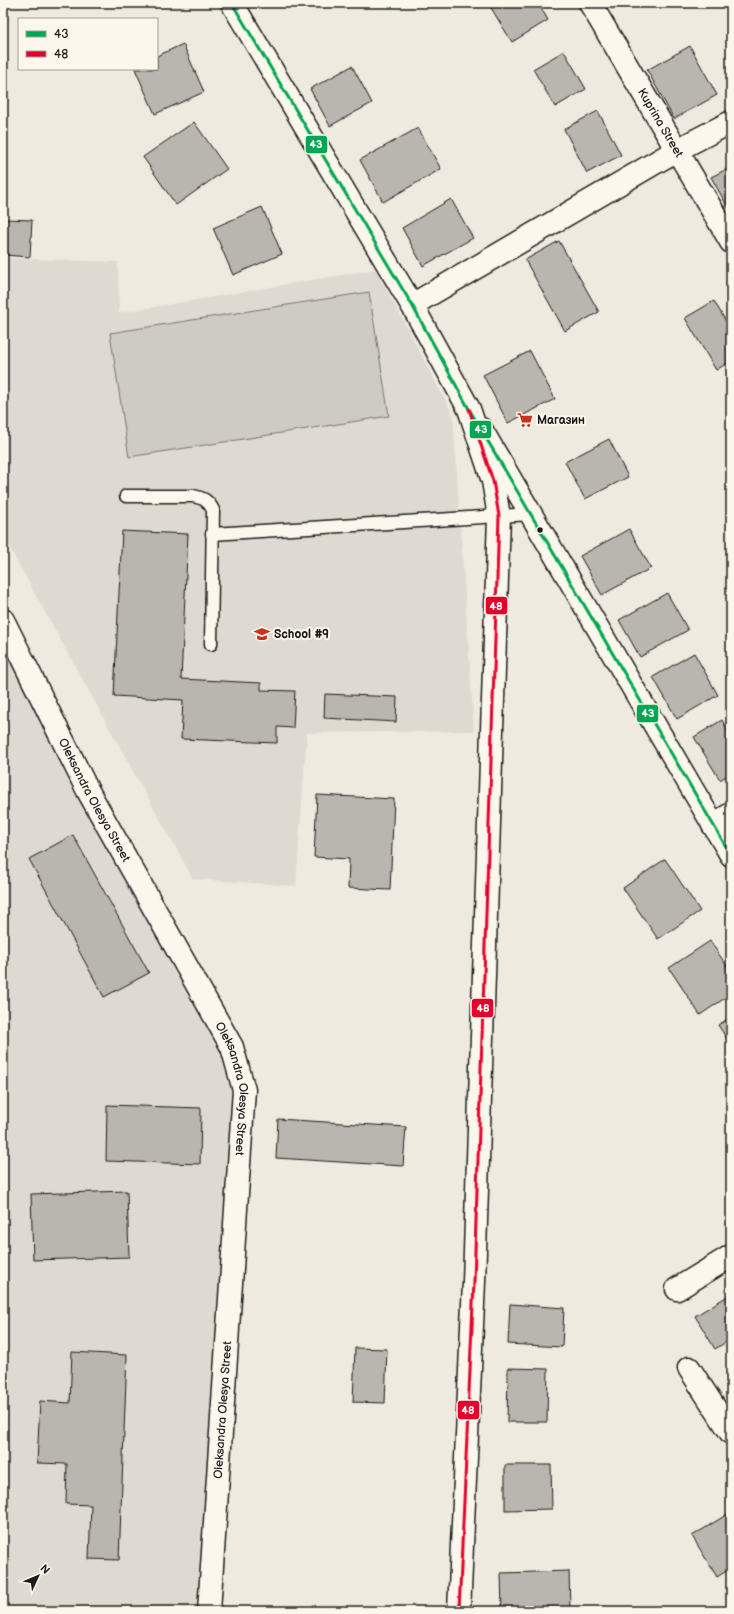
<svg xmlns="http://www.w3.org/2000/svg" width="734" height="1614" font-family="'Balsamiq Sans',sans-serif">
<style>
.built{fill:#dedad1}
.green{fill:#ceccc2;stroke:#75746f}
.building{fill:#b9b6af;stroke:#1c1c1c}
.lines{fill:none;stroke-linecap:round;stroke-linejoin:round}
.service-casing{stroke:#1c1c1c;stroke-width:15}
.minor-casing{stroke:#1c1c1c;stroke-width:25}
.tertiary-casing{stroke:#1c1c1c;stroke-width:25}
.service{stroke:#fbf7ec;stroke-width:12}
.minor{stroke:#fbf7ec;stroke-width:22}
.tertiary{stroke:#fbf7ec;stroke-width:22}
.bus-1-casing{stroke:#fbf7ec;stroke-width:6}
.bus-2-casing{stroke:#fbf7ec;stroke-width:6}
.bus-1{stroke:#00a651;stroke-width:3}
.bus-2{stroke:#e4002b;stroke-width:3}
.bus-dot{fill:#1c1c1c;stroke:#fbf7ec;stroke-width:1.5}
.labels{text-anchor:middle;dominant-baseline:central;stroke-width:4;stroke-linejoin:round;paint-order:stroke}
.street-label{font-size:12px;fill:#1c1c1c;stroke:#fbf7ec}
.poi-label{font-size:12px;font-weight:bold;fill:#1c1c1c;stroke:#fbf7ec;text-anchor:start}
.line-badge{stroke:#fbf7ec;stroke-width:1.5}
.badge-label{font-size:11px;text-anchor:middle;font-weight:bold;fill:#fff}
</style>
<rect width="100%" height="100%" fill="#eeeadf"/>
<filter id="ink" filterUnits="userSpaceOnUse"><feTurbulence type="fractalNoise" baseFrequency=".025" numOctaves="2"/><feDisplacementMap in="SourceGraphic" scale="8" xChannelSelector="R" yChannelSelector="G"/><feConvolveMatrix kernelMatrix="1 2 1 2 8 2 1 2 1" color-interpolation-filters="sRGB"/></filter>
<g filter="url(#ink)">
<!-- built -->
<g class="built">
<polygon points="3,258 118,262 119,313 376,269 453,415 474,731 307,733 296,886 193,879 3,536"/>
<polygon points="3,620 244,1090 209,1611 3,1611"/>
</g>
<!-- green -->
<polygon class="green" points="369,292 389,416 129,457 110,333"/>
<!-- building -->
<g class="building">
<polygon points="488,3 538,3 548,20 512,42"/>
<polygon points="608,3 621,3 612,9"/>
<polygon points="183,44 204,92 155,114 135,69 157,69 157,56"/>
<polygon points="690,46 717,95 674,119 647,70"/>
<polygon points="564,51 586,89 555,107 533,69"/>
<polygon points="352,66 372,103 330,126 310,89"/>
<polygon points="598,111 621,155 587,173 564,129"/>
<polygon points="194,122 227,169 176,205 143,157"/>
<polygon points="418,128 441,169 383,202 360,160"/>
<polygon points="731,167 731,213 711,177"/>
<polygon points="3,174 7,175 5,219 32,220 30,257 3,255"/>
<polygon points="451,199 473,238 423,266 402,228"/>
<polygon points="262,207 282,254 233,275 213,228"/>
<polygon points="559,241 599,312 565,331 525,260"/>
<polygon points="714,301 731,330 731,361 716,370 685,318"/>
<polygon points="530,351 555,399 508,423 483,375"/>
<polygon points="609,439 628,477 585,499 565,462"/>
<polygon points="629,529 651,568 602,595 580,556"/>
<polygon points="122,531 188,534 181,679 261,683 261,690 295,691 293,728 277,727 277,743 181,739 183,700 114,696"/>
<polygon points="667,593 688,630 640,657 619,620"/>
<polygon points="694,653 718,695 677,719 653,677"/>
<polygon points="325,694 397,697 396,722 324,718"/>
<polygon points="722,720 731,736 731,773 720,780 694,737"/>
<polygon points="317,795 394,799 390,890 348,888 349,859 314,857"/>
<polygon points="73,835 149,973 104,997 29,859"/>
<polygon points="665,859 700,911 658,939 623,888"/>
<polygon points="710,941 731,972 731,994 700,1015 669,968"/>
<polygon points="731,1017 731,1045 718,1025"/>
<polygon points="107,1105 201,1108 200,1164 106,1161"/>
<polygon points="278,1119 406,1127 403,1166 276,1158"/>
<polygon points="127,1191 129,1257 33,1260 31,1194"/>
<polygon points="731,1294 731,1339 715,1349 695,1316"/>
<polygon points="510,1304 564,1308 562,1347 508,1344"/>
<polygon points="355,1348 387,1349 385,1403 353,1402"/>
<polygon points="72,1352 127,1355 119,1560 89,1559 91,1505 66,1504 67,1464 37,1463 40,1401 70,1403"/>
<polygon points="508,1368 548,1369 547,1422 507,1422"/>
<polygon points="505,1465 551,1465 552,1509 505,1510"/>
<polygon points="731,1512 731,1568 717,1577 692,1536"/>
<polygon points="569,1571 570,1611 502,1611 501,1573"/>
</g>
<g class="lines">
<defs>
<g id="service">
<path d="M126 496H193C203 498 208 500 213 510L211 644"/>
<polyline points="212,534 531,514"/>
</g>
<g id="minor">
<path id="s1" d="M590 3 731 242"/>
<polyline points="412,305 677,150 731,122"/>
<polyline points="481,429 731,855"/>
<path id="s2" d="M3 620 88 791 232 1047 244 1090 209 1611"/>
<polyline points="713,825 731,814"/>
<polyline points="677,1289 731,1256"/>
<polyline points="689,1368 731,1433"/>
</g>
<polyline id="tertiary" points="232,3 412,305 469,409 493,481 499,516 474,1282 459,1611"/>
</defs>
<!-- service casing -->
<use href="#service" class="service-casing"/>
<!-- minor casing -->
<use href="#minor" class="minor-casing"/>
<!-- tertiary casing -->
<use href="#tertiary" class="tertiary-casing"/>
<!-- service -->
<use href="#service" class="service"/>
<!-- minor -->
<use href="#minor" class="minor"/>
<!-- tertiary -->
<use href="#tertiary" class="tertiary"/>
<defs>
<polyline id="bus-1" points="232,3 412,305 469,409 731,855"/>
<polyline id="bus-2" points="459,1611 474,1282 499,516 493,481 469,409"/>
</defs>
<!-- bus-1 casing -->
<use href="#bus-1" class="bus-1-casing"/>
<!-- bus-2 casing -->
<use href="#bus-2" class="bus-2-casing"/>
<!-- bus-1 -->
<use href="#bus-1" class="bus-1"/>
<!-- bus-2 -->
<use href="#bus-2" class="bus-2"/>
</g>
</g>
<!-- icons -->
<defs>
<symbol id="supermarket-bare" viewBox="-9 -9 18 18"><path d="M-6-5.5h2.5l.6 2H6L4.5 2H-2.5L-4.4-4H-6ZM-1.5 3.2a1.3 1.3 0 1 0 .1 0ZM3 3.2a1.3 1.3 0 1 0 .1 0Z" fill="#c8321e" stroke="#fbf7ec" stroke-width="2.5" paint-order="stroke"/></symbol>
<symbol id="school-bare" viewBox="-9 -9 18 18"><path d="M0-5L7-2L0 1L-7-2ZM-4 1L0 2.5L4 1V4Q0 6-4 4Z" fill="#c8321e" stroke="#fbf7ec" stroke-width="2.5" paint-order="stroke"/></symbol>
</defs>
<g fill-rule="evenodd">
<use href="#supermarket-bare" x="514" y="409" width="22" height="22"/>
<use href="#school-bare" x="251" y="623" width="22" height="22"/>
</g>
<!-- markers -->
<circle class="bus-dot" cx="540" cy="530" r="3.5"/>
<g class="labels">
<!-- street labels -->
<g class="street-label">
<text stroke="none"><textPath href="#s1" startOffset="139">Kuprina Street</textPath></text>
<text stroke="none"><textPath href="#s2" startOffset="202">Oleksandra Olesya Street</textPath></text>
<text stroke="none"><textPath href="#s2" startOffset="526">Oleksandra Olesya Street</textPath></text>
<text transform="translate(223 1410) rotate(-86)">Oleksandra Olesya Street</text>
</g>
<!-- poi labels -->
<g class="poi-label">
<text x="537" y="420">Магазин</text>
<text x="274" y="634">School #9</text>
</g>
</g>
<g class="line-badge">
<rect x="305" y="135" width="23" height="19" rx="4" fill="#00a651"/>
<rect x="469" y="420" width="23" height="19" rx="4" fill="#00a651"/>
<rect x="485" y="596" width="23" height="19" rx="4" fill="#e4002b"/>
<rect x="636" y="704" width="23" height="19" rx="4" fill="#00a651"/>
<rect x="471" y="998" width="23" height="20" rx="4" fill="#e4002b"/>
<rect x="457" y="1400" width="23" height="20" rx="4" fill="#e4002b"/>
</g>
<g class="badge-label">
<text x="316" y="148">43</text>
<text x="481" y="433">43</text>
<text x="496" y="610">48</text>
<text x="648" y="717">43</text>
<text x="483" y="1012">48</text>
<text x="468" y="1414">48</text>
</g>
<!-- margin -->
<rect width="734" height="1614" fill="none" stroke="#fbf7ec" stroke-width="16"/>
<rect x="8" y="8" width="718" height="1598" fill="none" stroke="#1c1c1c" stroke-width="1.5" filter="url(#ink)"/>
<!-- legend -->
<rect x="18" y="18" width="140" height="52" fill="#fbf7ec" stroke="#a29f99"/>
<rect x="26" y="31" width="20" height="6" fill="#00a651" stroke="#a29f99"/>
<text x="54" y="38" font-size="12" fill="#1c1c1c">43</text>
<rect x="26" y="51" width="20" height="6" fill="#e4002b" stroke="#a29f99"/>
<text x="54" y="58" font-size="12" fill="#1c1c1c">48</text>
<!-- north arrow -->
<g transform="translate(38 1576) rotate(46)" stroke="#fbf7ec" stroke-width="3" paint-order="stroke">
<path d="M0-3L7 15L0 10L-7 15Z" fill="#1c1c1c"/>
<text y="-6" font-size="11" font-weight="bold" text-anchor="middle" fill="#1c1c1c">N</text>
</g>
</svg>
